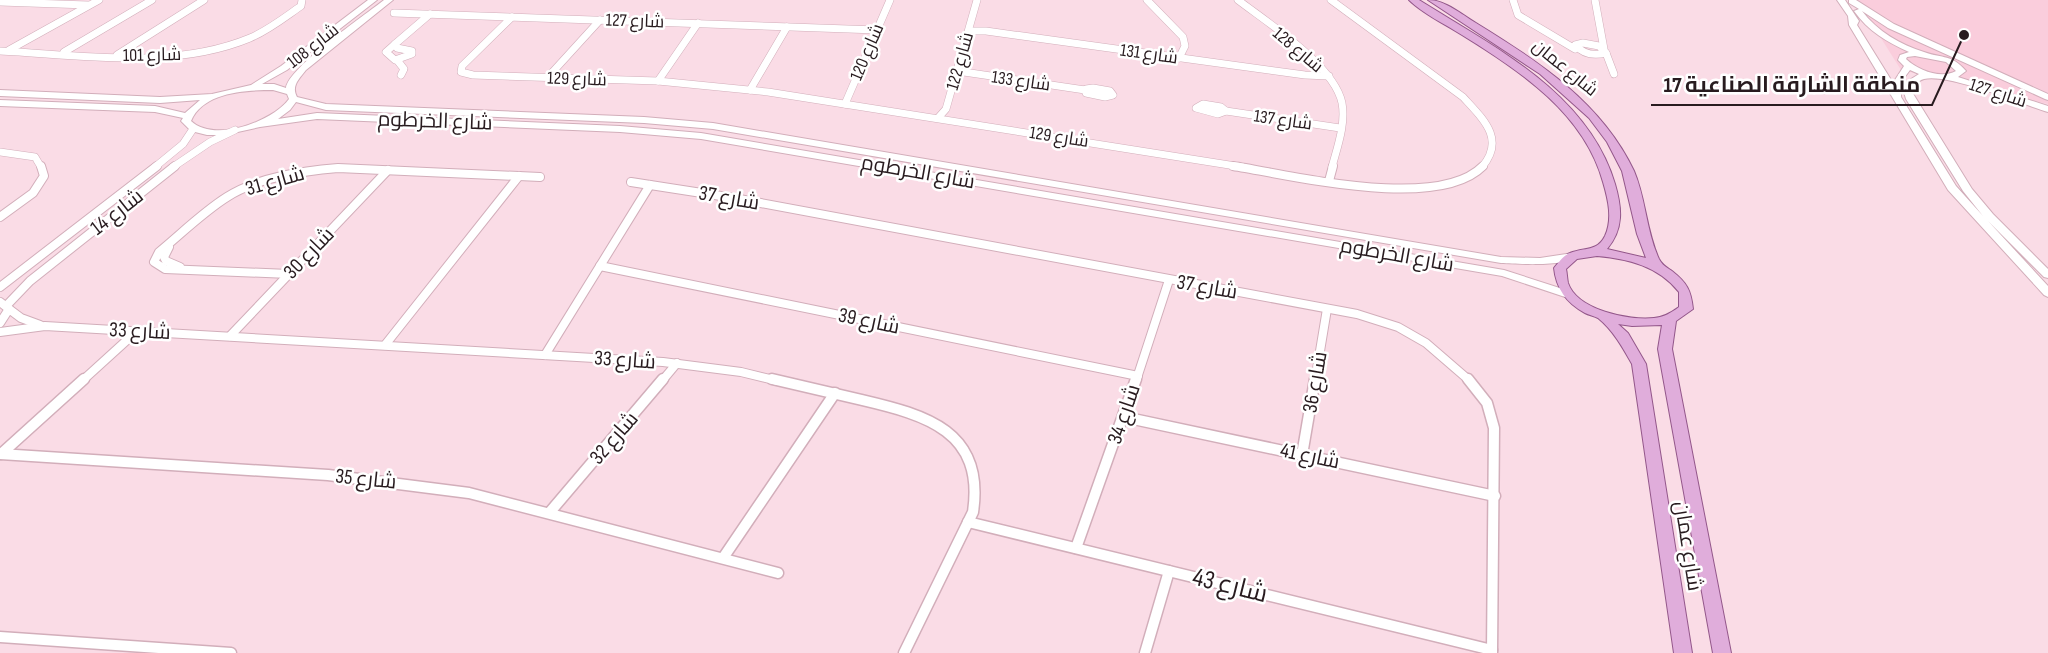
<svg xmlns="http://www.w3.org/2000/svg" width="2048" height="653" font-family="'Sofia Sans Condensed',Cairo,sans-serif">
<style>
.built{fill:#facddc}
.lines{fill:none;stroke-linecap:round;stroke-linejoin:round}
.street-far2-casing{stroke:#d2aeba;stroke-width:8}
.street-far1-casing{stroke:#d2aeba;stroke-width:10}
.street-casing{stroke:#d2aeba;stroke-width:13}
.secondary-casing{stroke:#d2aeba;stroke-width:2}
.primary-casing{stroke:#93578a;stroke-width:2}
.street-far2{stroke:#fff;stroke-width:7}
.street-far1{stroke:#fff;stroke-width:8}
.street{stroke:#fff;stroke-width:10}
.secondary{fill:#fff;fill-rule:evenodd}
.primary{fill:#e0addb;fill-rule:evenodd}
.labels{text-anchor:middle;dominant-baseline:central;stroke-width:5;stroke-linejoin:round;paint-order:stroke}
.far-street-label{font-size:18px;fill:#281b1f;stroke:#fff}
.street-label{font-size:21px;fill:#281b1f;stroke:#fff}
.near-street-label{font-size:26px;fill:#281b1f;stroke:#fff}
.leader{fill:none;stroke:#281b1f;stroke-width:2}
.callout-dot{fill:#281b1f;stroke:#fff;stroke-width:2}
.callout-label{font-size:22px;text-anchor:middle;font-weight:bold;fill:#281b1f;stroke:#fff;stroke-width:5;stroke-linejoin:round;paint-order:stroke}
</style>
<rect width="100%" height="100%" fill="#fadce6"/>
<!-- built -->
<polygon class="built" points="1857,0 2048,0 2048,104 1901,70"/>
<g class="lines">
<defs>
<g id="street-far2">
<polyline points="1147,0 1183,37 1185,46 1179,58"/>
<path d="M1238 0C1268 23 1334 65 1342 103 1346 124 1337 148 1332 167"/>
<path d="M1331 0 1463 97C1483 119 1506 139 1482 167"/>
<polyline points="1513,0 1518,15 1575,49"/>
<polyline points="1595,0 1604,49"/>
<polyline points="0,2 88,5"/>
<polyline points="394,13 877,30"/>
<polyline points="512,17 462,66 461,72 473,75 658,81 768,92 1242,167"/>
<polyline points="969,31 986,31 1305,75 1329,76"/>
<path d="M1583 43 1599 46 1606 53C1594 56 1583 54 1575 45Z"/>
<polygon points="395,44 397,48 412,51 412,54 395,60 386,52"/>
<polyline points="395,44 430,14"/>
<polyline points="9,50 99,0"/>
<path d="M0 51C82 55 173 70 250 38 269 30 285 17 301 6L302 0"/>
<polyline points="64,52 152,0"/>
<polyline points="1606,53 1614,74"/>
<polyline points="117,55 204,0"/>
<polyline points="397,60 404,69 401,75"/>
<polyline points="957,71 1085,90"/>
<polyline points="548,77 600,20"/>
<polyline points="658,81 698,23"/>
<polygon points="1093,88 1110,91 1113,95 1105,97 1086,93 1086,89"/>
<polyline points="750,90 787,27"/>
<polyline points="845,104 890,0"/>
<polygon points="1203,104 1221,107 1226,111 1218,114 1196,108"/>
<polyline points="1226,111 1340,128"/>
<polyline points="938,118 946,109 977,0"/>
<polyline points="0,152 35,157 41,167"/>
<polyline points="155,167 183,144 193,129"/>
<polyline points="173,167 210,142 235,130"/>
</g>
<g id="street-far1">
<path d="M1233 166C1291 175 1438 212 1483 166"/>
<polyline points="1329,181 1333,166"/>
<polyline points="631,182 734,198 1357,314 1398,327 1426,343 1470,381"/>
<polyline points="0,217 33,193 44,176 41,166"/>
<polyline points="169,247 164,257 166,261 180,267"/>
<polyline points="600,266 1138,376"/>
<path d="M289 274 165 269 154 262 159 252C181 234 203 212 227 197 258 177 303 171 338 168L540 177"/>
<polyline points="0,287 157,166"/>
<polyline points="0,302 9,309 0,323"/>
<polyline points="7,305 30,281 175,166"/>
<polyline points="9,309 21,318 40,325"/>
<polyline points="0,332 45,326 663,362 741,372 778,381"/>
<polyline points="230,336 388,170"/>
<polyline points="385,345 519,176"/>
<polyline points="545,355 650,185"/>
<polyline points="82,381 137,331"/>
<polyline points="662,381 677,363"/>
<polyline points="1136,381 1169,280"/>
<polyline points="1315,381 1327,309"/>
</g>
<g id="street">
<path d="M772 379C802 386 832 393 862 400 926 415 985 431 973 512L904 653"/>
<polyline points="1468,379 1487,403 1494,428 1492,653"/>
<polyline points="1124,417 1495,496"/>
<polyline points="0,454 328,475 469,493 778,573"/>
<polyline points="1,454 84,379"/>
<polyline points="1302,455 1315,379"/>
<polyline points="550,512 663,379"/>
<polyline points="968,522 1492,650"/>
<polyline points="1076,548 1136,379"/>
<polyline points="723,558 835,393"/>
<polyline points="0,637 231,653"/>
<polyline points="1145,653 1169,571"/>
</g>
<g id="secondary">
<path d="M368 0H377L287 70 262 84H274L286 88C288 68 365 15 384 0H393L306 70C299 79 291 86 297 97L326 104 644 117 713 123 1501 257 1540 258 1573 253 1579 256C1565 267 1519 264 1501 263L713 129 644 123 326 110 296 102 290 110 278 119 317 113 620 126 701 133 1504 270 1572 292 1574 294 1568 298 1502 276 701 139 620 132 317 119 260 127 224 135H207L191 131 181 121 183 118 155 112 0 106V100L155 106 185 113 200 100 160 103 0 96V90L160 97 212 94 251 85 281 66ZM273 90 287 94 289 99C272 122 214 143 191 121 203 92 246 90 273 90Z"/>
<path d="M1837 0H1845L1859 21 1857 25 1893 83 1904 66 1898 60 1900 55 1909 52C1887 42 1868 31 1854 11L1859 9 1849 3V0H1856L1894 24 2048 94V100L2045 99 1888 28 1862 11C1877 31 1901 45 1924 52 1944 59 1951 54 1966 71L1958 77 2048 106V112C2021 104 1948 73 1924 79 1917 81 1915 85 1912 92L1972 189 1993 214 2048 269V278L2044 277 1988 221 2048 286V297L2044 295 1948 190 1849 25 1848 16ZM1915 56 1946 62 1956 71C1941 79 1919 71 1906 59L1907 57ZM1910 70 1919 74 1908 81 1904 92 1906 99 1963 191 1983 216 1956 186 1901 97V82Z"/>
</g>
<path id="primary" d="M1409 0H1419C1494 47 1588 93 1615 184 1622 208 1624 229 1607 249L1646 258 1637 234 1622 171 1607 142 1589 118 1540 74 1428 0C1445 0 1461 14 1476 23 1538 61 1602 103 1634 171 1646 199 1646 231 1659 259 1662 265 1666 267 1672 271 1687 283 1691 290 1693 309L1676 321 1672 349 1731 653H1713L1658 349 1662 325 1632 326 1618 324 1628 333 1646 364 1692 653H1674L1632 364C1623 348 1613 330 1598 318 1594 316 1589 315 1585 313 1566 303 1556 288 1554 268 1558 263 1564 255 1570 253 1585 247 1597 252 1605 236 1613 219 1608 199 1603 182 1584 113 1520 71 1462 35 1445 24 1423 14 1409 0ZM1597 256C1629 259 1658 266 1679 292V307C1671 313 1664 317 1654 318 1629 321 1577 310 1568 283 1567 278 1567 273 1566 269L1577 259Z"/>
</defs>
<!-- street-far2 casing -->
<use href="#street-far2" class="street-far2-casing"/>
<!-- street-far1 casing -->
<use href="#street-far1" class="street-far1-casing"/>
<!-- street casing -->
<use href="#street" class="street-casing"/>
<!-- secondary casing -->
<use href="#secondary" class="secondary-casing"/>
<!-- primary casing -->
<use href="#primary" class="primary-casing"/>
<!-- street-far2 -->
<use href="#street-far2" class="street-far2"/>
<!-- street-far1 -->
<use href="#street-far1" class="street-far1"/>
<!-- street -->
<use href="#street" class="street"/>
<!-- secondary -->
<use href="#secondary" class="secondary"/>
<!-- primary -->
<use href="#primary" class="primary"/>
</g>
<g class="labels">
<!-- far-street labels -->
<g class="far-street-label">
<text transform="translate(635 21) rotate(2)">شارع 127</text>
<text transform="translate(313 46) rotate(-38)">شارع 108</text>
<text transform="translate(1298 50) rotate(40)">شارع 128</text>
<text transform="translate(867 52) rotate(-67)">شارع 120</text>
<text transform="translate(1149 54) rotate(8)">شارع 131</text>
<text transform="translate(152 55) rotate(-1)">شارع 101</text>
<text transform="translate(960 61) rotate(-74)">شارع 122</text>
<text transform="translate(1565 68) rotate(39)">شارع عمان</text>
<text transform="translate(577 79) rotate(2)">شارع 129</text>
<text transform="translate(1021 81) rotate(8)">شارع 133</text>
<text transform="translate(1998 93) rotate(18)">شارع 127</text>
<text transform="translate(1283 120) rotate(8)">شارع 137</text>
<text transform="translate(1059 137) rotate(9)">شارع 129</text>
</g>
<!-- street labels -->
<g class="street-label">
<text transform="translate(435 121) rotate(2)">شارع الخرطوم</text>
<text transform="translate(918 172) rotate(10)">شارع الخرطوم</text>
<text transform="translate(275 181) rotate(-16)">شارع 31</text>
<text transform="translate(729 198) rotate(10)">شارع 37</text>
<text transform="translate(117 212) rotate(-38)">شارع 14</text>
<text transform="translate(309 253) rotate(-46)">شارع 30</text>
<text transform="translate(1397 255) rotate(10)">شارع الخرطوم</text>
<text transform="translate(1207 287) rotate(10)">شارع 37</text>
<text transform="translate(869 321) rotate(12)">شارع 39</text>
<text transform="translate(140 331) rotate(3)">شارع 33</text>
<text transform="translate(625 360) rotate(4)">شارع 33</text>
<text transform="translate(1315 382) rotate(-80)">شارع 36</text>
<text transform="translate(1124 414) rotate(-71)">شارع 34</text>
<text transform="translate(614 438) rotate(-49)">شارع 32</text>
<text transform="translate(1310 456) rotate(12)">شارع 41</text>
<text transform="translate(366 479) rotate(6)">شارع 35</text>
<text transform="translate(1688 546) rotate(81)">شارع عمان</text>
</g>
<!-- near-street labels -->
<g class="near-street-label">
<text transform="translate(1230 586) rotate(14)">شارع 43</text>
</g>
</g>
<!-- callouts -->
<path class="leader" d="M1964 35L1932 105H1651"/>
<circle class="callout-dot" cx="1964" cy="35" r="6"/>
<g class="callout-label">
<text x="1792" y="92">منطقة الشارقة الصناعية 17</text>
</g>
</svg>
